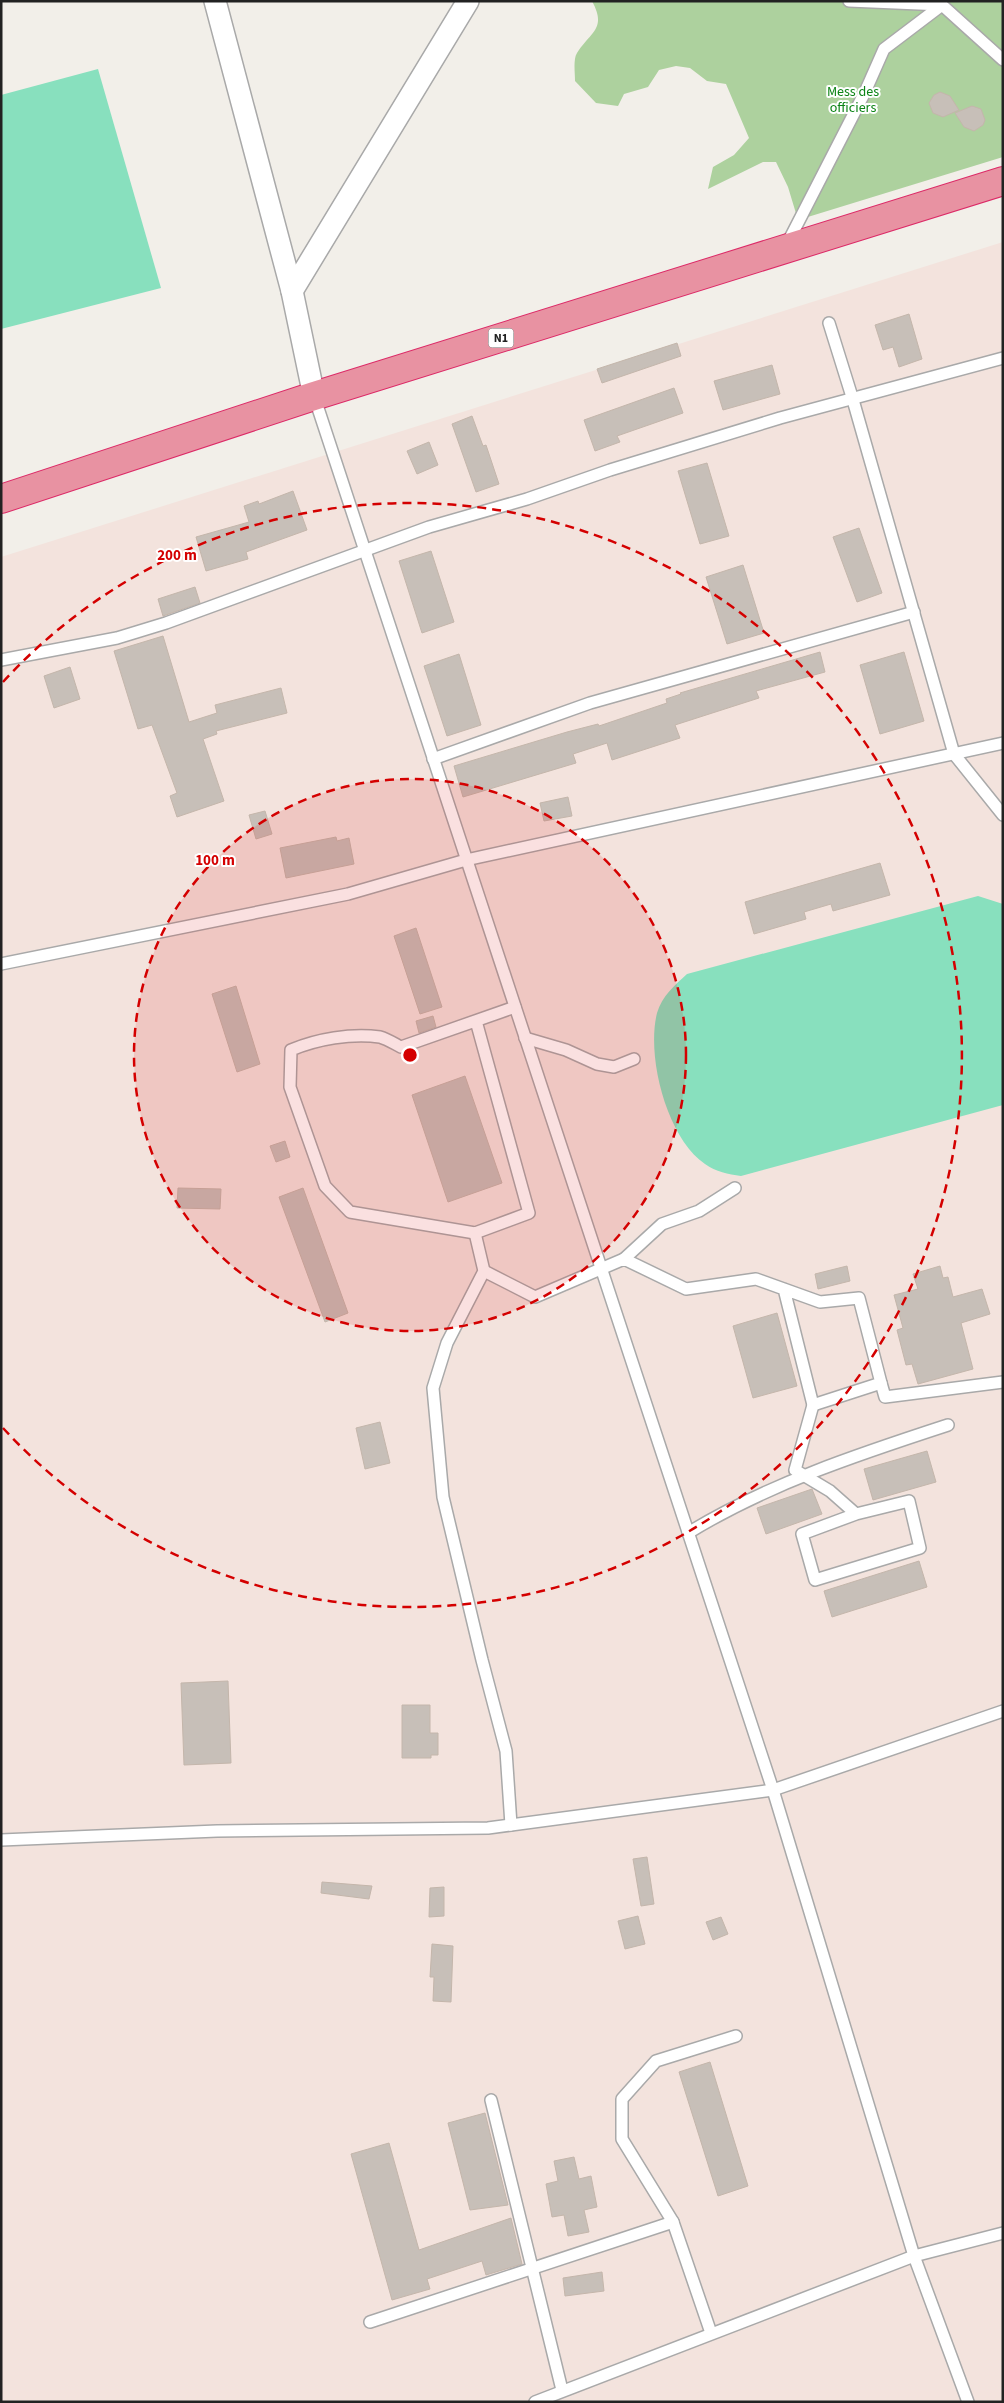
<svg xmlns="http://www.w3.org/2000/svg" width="1004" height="2403" font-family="'Source Sans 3',sans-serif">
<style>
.military{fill:#f3e3dd}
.forest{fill:#add19e}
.pitch{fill:#88e0be}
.building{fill:#c7bfb8;stroke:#c4b6ab}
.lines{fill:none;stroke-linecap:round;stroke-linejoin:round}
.lane-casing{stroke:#a9a9a9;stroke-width:14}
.street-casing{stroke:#a9a9a9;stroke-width:24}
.highway-casing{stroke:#dc2a67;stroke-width:30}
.lane{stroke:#fff;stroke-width:11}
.street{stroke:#fff;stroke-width:21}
.highway{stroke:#e892a2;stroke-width:28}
.ring{fill:none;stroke:#d40000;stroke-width:2.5;stroke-dasharray:9 6}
.labels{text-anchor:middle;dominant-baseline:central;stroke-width:4;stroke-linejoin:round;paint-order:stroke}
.shield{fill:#fff;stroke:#646464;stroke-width:1}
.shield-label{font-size:12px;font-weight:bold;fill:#222}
.park-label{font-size:14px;fill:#0c8416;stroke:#fff}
.centre{fill:#d40000;stroke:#fff;stroke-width:2.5}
.ring-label{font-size:15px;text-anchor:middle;font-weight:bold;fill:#d40000;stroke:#fff;stroke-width:4;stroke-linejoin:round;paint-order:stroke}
</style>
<rect width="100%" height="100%" fill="#f2efe9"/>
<!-- military -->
<polygon class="military" points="1003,242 1003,2402 1,2402 1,557"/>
<!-- forest -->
<path class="forest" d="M592 1H1003V157L798 220 788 187 776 162H763L708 189 713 167 734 155 749 138 726 84 707 81 690 68 676 66 659 70 648 87 624 94 618 106 596 103 575 81C575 73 573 59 577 53 591 31 607 29 592 1Z"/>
<!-- pitch -->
<g class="pitch">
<polygon points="98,69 161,288 1,329 1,95"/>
<path d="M978 896 1003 904V1105L741 1176C728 1174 716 1172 705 1164 667 1138 646 1057 657 1013 662 996 675 985 687 974Z"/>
</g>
<!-- building -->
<g class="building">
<polygon points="940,92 950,96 959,110 943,117 933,113 929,103 934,95"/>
<polygon points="972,106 981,109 985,120 983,125 974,131 964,127 955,113"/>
<polygon points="909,314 922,359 899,367 893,347 883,350 875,325"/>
<polygon points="677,343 681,356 602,383 597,369"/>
<polygon points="772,365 780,394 723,410 714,381"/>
<polygon points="674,388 683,413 617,436 620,442 595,451 584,420"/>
<polygon points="472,416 483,446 486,445 499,484 476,492 452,424"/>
<polygon points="429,442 438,465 417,474 407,451"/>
<polygon points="707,463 729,536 700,544 678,471"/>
<polygon points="293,491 307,530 246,552 248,559 206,571 196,537 249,522 244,506 258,501 259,504"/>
<polygon points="859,528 882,593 857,602 833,537"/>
<polygon points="431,551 454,622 422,633 399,561"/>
<polygon points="743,565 764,633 727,644 706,577"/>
<polygon points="195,587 200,603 163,616 158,599"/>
<polygon points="163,636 189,722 217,713 215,705 281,688 287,713 216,731 217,734 203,739 224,801 177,817 170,796 177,793 152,725 138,729 114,651"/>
<polygon points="820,652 825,672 756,691 759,698 675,725 680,738 612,760 607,743 573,754 576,763 463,797 454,766 567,732 598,724 599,726 667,703 666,699 681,694 680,693"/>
<polygon points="904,652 924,721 880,734 860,665"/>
<polygon points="459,654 481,725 447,736 424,666"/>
<polygon points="70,667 80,699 54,708 44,676"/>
<polygon points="568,797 572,816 544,821 540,803"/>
<polygon points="265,811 272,834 256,839 249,815"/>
<polygon points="336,837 337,841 349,838 354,864 286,878 280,848"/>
<polygon points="880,863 890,895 833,911 831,904 804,912 806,919 754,934 745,902"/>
<polygon points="416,928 442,1007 420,1014 394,936"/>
<polygon points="236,986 260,1064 237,1072 212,994"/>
<polygon points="433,1016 436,1027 419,1033 416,1021"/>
<polygon points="465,1076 502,1183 448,1202 412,1095"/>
<polygon points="285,1141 290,1157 276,1162 270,1146"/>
<polygon points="178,1188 221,1189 220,1209 177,1208"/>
<polygon points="303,1188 348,1313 325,1322 279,1197"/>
<polygon points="847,1266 850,1281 818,1289 815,1274"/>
<polygon points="940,1266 943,1278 948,1277 953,1297 982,1289 990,1314 961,1323 973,1369 918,1384 912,1364 906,1365 897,1330 903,1328 894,1295 918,1289 913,1274"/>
<polygon points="777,1313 797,1386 753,1398 733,1326"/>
<polygon points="380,1422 390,1463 365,1469 356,1428"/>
<polygon points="927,1451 936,1482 873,1500 864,1469"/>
<polygon points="812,1489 822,1514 766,1534 757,1508"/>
<polygon points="919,1561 927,1587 832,1617 824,1591"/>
<polygon points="228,1681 231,1763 184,1765 181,1683"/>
<polygon points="402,1705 430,1705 430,1733 438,1733 438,1755 431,1755 431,1758 402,1758"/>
<polygon points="647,1857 654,1904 641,1906 633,1859"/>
<polygon points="322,1882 372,1886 369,1899 321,1893"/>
<polygon points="444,1887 444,1916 429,1917 430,1888"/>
<polygon points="638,1916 645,1944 625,1949 618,1921"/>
<polygon points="721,1917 728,1934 713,1940 706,1922"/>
<polygon points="432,1944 453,1946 451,2002 433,2001 434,1977 430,1977"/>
<polygon points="710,2062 748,2186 718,2196 679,2072"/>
<polygon points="485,2113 508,2205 470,2210 448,2123"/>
<polygon points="389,2143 419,2250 511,2218 522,2264 486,2275 482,2261 427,2279 430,2289 392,2300 351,2154"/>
<polygon points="574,2157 579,2179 591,2176 597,2207 584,2210 589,2232 568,2236 564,2215 552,2217 546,2184 558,2181 554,2161"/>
<polygon points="602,2272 604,2291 565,2296 563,2278"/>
</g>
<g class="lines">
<defs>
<g id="lane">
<polyline points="849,1 942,5 1003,60"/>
<polyline points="786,246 865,92 884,49 942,5"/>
<polyline points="829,323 853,400 954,754 1003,815"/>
<polyline points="314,396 773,1790 914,2256 968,2402"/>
<polyline points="1,660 117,638 166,623 429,527 527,499 610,470 780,418 1003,358"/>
<polyline points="433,759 590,703 914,612"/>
<polyline points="1,964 348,894 466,860 1003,743"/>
<path d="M476 1021 529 1213 475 1233 350 1212 325 1186 290 1087 291 1050C317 1039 351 1033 380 1037 387 1039 395 1044 401 1047L515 1007"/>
<polyline points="525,1038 566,1050 597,1064 614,1067 634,1059"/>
<polyline points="475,1233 484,1271 447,1343 433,1388 443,1497 482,1660 506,1751 511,1825"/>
<polyline points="624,1259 662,1224 699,1211 735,1188"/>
<polyline points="484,1271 535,1297 624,1259 686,1289 756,1279 820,1302 859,1298 881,1383 813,1405 784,1289"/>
<polyline points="881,1383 885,1397 1003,1382"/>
<polyline points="813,1405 795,1470 830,1491 856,1514 909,1501 920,1548 815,1580 802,1534 856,1514"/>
<path d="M688 1533C768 1484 859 1454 948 1425"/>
<polyline points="1,1840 217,1831 488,1828 773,1790 1003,1711"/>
<polyline points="491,2100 562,2390"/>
<polyline points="370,2322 673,2222"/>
<polyline points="711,2333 673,2222 622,2139 622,2099 656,2061 736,2036"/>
<polyline points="535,2402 914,2256 1003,2233"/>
</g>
<g id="street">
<polyline points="215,1 292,291 314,396"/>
<polyline points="292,291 468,1"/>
</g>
<polyline id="highway" points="1,499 314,396 1003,181"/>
</defs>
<!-- lane casing -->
<use href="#lane" class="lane-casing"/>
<!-- street casing -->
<use href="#street" class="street-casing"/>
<!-- highway casing -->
<use href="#highway" class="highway-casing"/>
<!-- lane -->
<use href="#lane" class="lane"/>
<!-- street -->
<use href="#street" class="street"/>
<!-- highway -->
<use href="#highway" class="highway"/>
</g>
<!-- distance rings -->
<circle cx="410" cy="1055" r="276" fill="#d40000" fill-opacity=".12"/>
<g class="ring">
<circle cx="410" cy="1055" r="276"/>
<path d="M3 682A552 552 0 1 1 3 1428"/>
</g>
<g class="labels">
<!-- shield labels -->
<rect class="shield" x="488.5" y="328.5" width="25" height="19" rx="4"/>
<g class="shield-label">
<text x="501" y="338">N1</text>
</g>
<!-- park labels -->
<g class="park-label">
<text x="853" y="92">Mess des<tspan x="853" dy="16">officiers</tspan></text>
</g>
</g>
<circle cx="410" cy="1055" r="8" class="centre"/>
<g class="ring-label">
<text x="177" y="560">200 m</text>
<text x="215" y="865">100 m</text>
</g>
<!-- border -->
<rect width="1004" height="2403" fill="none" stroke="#222222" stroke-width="5"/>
</svg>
